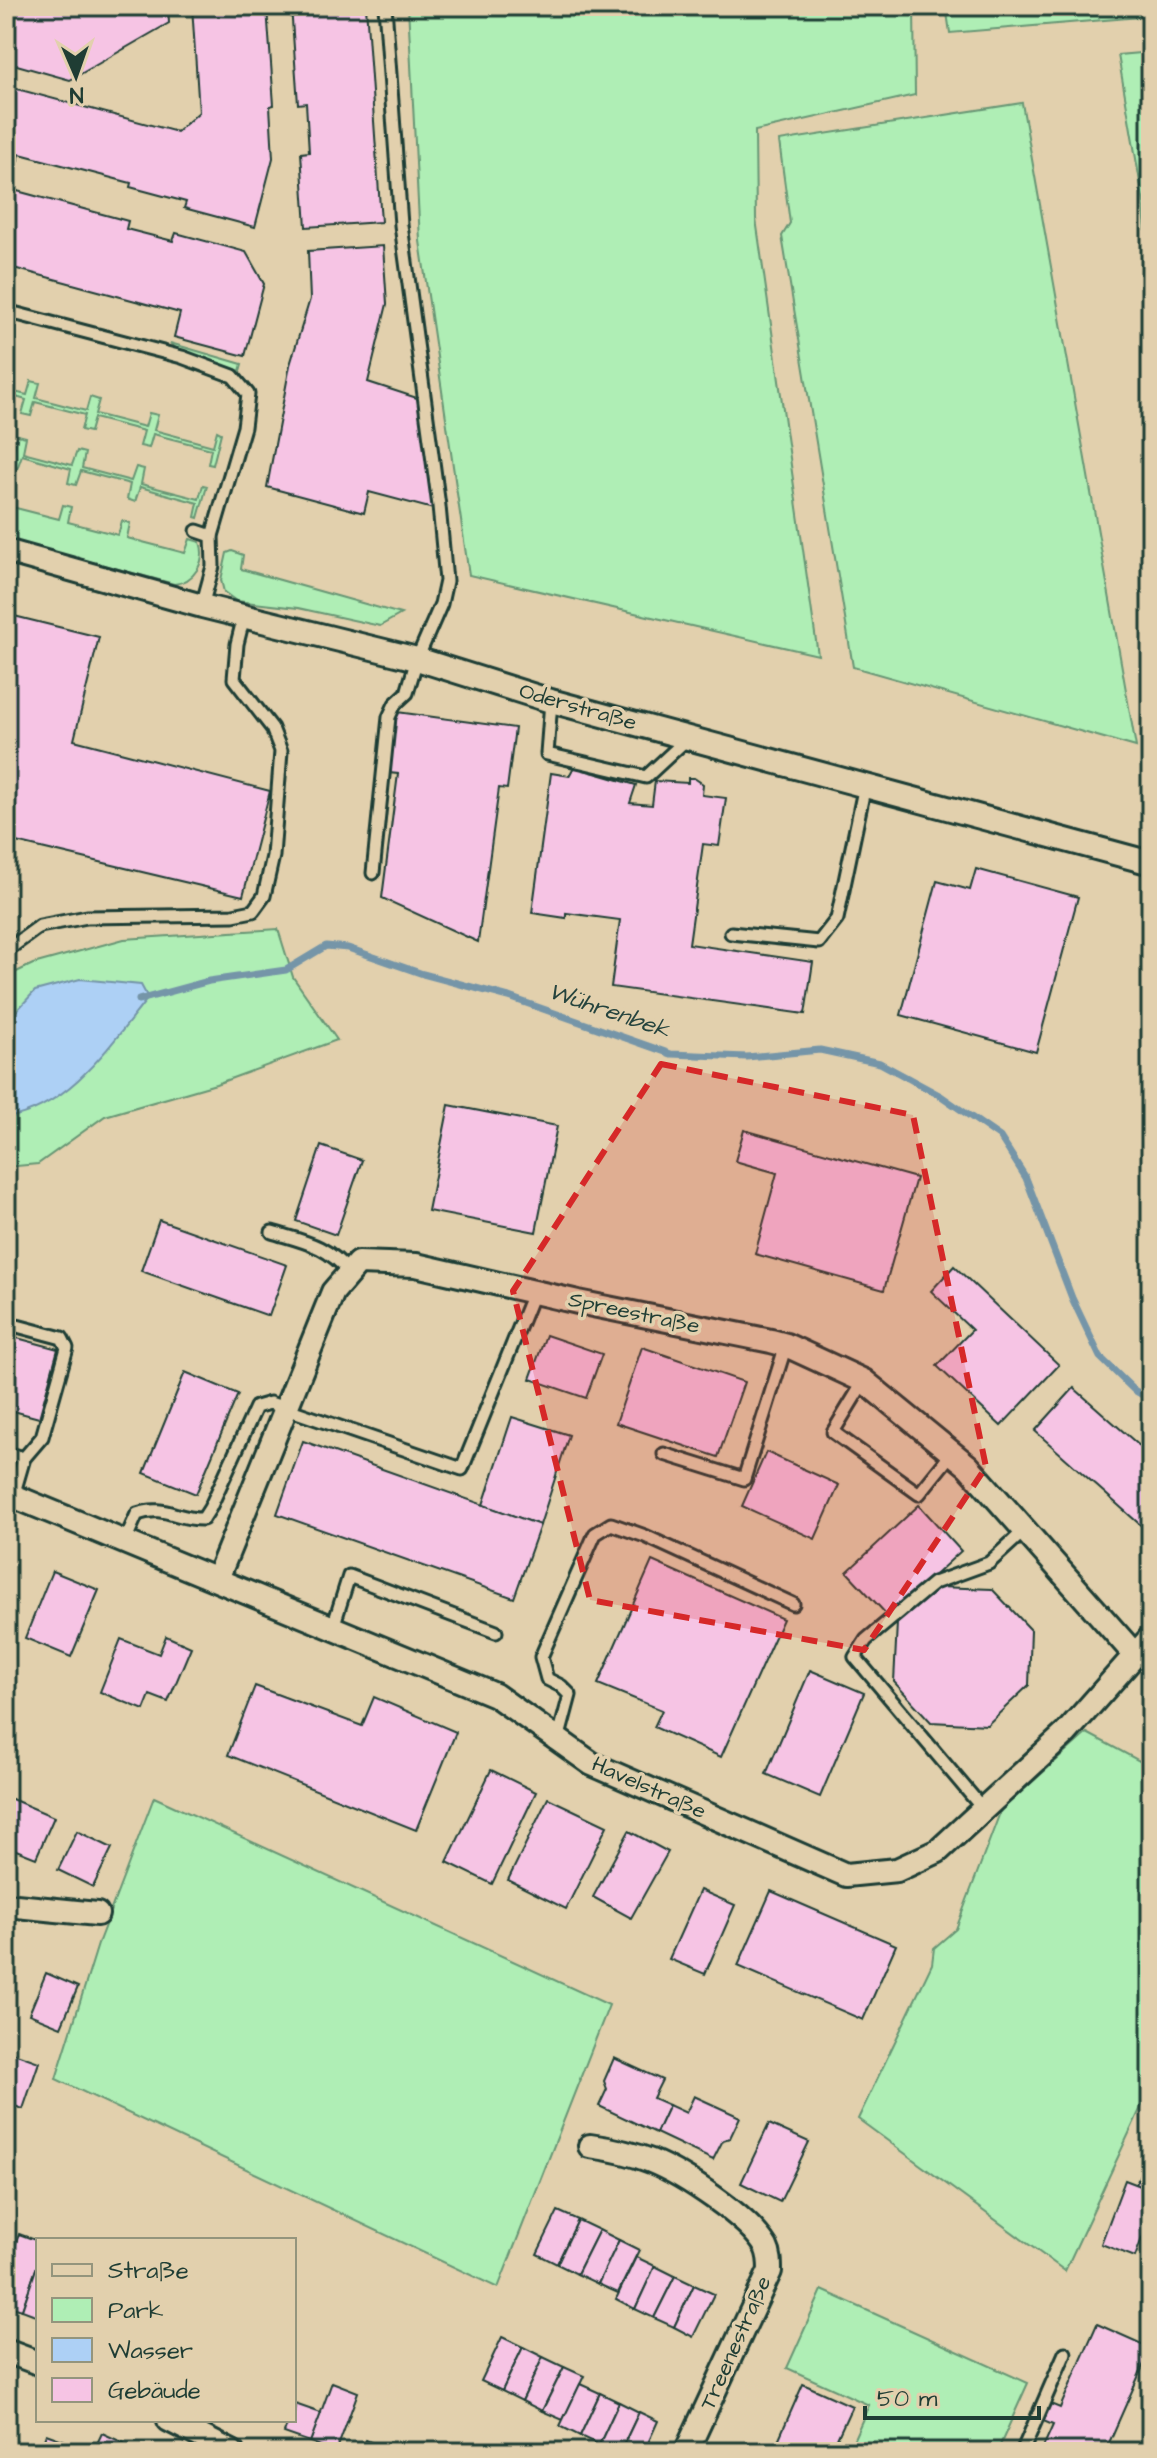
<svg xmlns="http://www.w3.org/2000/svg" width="1157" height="2458" font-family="'Architects Daughter',sans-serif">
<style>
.green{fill:#afeeb5;stroke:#679674;stroke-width:2}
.water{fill:#add0f5;stroke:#7495a8;stroke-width:2}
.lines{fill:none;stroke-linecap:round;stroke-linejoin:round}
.stream{stroke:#7495a8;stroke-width:7}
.building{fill:#f6c4e4;stroke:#1f3d34;stroke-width:2}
.lane-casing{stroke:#1f3d34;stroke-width:17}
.street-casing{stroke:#1f3d34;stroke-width:28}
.lane{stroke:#e2d0ad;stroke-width:11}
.street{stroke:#e2d0ad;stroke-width:22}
.marked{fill:#d62828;fill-opacity:0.2;stroke:#d62828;stroke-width:6;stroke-dasharray:16 10;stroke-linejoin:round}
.labels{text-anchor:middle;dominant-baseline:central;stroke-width:7;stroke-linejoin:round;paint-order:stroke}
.street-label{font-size:22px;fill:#1f3d34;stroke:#e2d0ad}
.water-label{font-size:24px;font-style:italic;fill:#26443e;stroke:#e2d0ad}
</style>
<rect width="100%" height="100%" fill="#e2d0ad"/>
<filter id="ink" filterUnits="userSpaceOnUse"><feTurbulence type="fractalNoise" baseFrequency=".0125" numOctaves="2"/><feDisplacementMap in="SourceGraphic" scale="16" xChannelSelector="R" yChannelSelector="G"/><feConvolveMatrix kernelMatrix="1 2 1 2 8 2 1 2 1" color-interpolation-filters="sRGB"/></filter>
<g filter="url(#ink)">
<!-- green -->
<g class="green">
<polygon points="408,6 914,6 915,95 755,131 756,219 818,655 469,575 420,241"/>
<polygon points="946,6 1151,6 1151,16 950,33"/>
<polygon points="1151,52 1151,282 1143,199 1118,55"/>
<polygon points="1022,103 1136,747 853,667 782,236 790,223 779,141"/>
<path d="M170 343 242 364 240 371C216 361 189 362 170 343Z"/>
<polygon points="31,381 40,383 36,398 86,411 90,397 99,400 95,414 145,427 149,413 158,415 154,430 213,446 217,431 221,433 213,465 208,464 211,449 153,434 149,448 140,446 144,431 94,418 90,432 81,430 85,415 35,402 31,416 22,414 26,400 6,394 6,390 27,395"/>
<polygon points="18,435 26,437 23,452 72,465 77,451 85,453 82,468 131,481 136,467 144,469 141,484 199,499 203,485 207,486 198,518 195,517 198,503 140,487 135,502 127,499 130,484 81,471 76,485 68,483 71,469 22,455 17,469 9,467 13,453 6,451 6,447 14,449"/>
<path d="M6 490 12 491 8 506 59 519 63 505 71 507 68 522 118 535 122 521 130 523 127 538 185 553 190 539 200 542C207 562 194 582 174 584L6 539Z"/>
<polygon points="232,551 243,555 241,569 401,614 380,626 298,608 236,601 224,592 221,580 227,553"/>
<polygon points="278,929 293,977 337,1040 216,1084 105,1116 38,1164 6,1167 6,977 33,964 124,939"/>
<polygon points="1087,1733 1151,1767 1151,2086 1065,2271 858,2119 932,1964 934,1948 956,1929 1001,1810"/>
<polygon points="154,1797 609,2005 498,2288 56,2079 99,1941"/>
<polygon points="822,2290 1028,2383 997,2452 848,2452 869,2405 787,2368"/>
</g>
<!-- water -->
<path class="water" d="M80 979 141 985 148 998C111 1044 69 1108 6 1118V1022L35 991Z"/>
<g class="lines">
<!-- stream -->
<polyline class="stream" points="139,1000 209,981 286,970 326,946 348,948 423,974 509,997 671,1054 747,1057 820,1050 880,1063 941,1096 1000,1137 1026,1178 1072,1298 1100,1357 1134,1390 1151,1400"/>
</g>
<!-- building -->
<g class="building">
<polygon points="6,6 168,6 169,23 70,80 6,62"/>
<polygon points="192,6 246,6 247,9 267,8 274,105 270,106 273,158 255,227 184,208 186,202 130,187 131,183 20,154 18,161 6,158 6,86 177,132 199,112"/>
<polygon points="291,6 366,6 381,222 306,227 301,153 309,152 306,103 298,104"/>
<polygon points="6,188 128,221 126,229 173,241 176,233 246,252 264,284 245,356 174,337 180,313 6,266"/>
<polygon points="383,246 387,304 368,382 420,399 433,509 369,492 364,513 267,487 290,365 310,299 308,251"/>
<polygon points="6,614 99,637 74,740 270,791 243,896 16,842 6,883"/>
<polygon points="397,712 515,728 507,789 499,788 478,942 382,898 398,774 389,773"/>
<polygon points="574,767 636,785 630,803 652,805 655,781 688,783 688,778 694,778 703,784 702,795 726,798 719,846 703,844 689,944 813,962 805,1014 611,987 620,920 566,913 566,918 532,913 551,773 569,776"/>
<polygon points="976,869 1078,897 1036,1052 901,1015 937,881 970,890"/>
<polygon points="1151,1091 1151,1132 1142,1120"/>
<polygon points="449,1105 557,1126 536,1232 428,1211"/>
<polygon points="744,1130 916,1178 884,1290 755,1254 777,1173 735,1161"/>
<polygon points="321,1146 362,1160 336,1235 296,1221"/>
<polygon points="159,1220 287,1265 269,1316 141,1271"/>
<polygon points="954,1266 1059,1365 1001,1426 937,1366 972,1330 931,1291"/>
<polygon points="6,1335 58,1349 39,1418 6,1409"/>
<polygon points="546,1335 602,1354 586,1398 530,1379"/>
<polygon points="642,1347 744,1382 718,1457 616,1423"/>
<polygon points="185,1372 238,1394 196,1494 144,1473"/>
<polygon points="1074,1388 1151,1456 1151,1522 1145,1529 1035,1431"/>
<polygon points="512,1417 569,1435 540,1525 483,1505"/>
<polygon points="303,1441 540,1525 514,1598 277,1514"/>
<polygon points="766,1452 839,1485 815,1539 742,1506"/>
<polygon points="919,1505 961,1551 889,1617 847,1572"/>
<polygon points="652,1561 783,1619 721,1757 654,1727 662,1710 598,1684"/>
<polygon points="52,1571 99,1590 71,1657 25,1638"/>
<polygon points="938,1587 992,1589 1031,1630 1029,1685 987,1725 931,1722 894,1682 897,1623"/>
<polygon points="166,1636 191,1647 168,1702 150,1695 144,1710 100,1692 121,1639 159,1654"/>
<polygon points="810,1670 864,1693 820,1797 766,1774"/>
<polygon points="255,1686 362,1726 374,1697 456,1732 416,1830 228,1755"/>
<polygon points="491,1770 536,1792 492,1884 447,1862"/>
<polygon points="7,1797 54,1817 36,1858 6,1846"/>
<polygon points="548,1798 607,1826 566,1909 508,1880"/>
<polygon points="77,1831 112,1848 93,1887 58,1870"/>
<polygon points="629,1831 668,1852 631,1918 593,1897"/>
<polygon points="700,1890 735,1905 705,1974 669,1959"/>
<polygon points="771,1891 896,1945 863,2020 738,1966"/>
<polygon points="46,1973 78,1987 61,2027 29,2014"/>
<polygon points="11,2052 39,2062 23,2109 6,2103 6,2064"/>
<polygon points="614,2058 662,2080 653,2098 669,2105 656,2133 599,2106 607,2089 604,2081"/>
<polygon points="694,2096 740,2117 730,2138 723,2140 713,2160 656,2133 669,2105 686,2113"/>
<polygon points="769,2124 809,2142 780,2202 741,2183"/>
<polygon points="1151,2143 1151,2190 1136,2185"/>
<polygon points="1125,2180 1151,2190 1151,2214 1135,2257 1101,2244"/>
<polygon points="558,2211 578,2220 557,2264 537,2254"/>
<polygon points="578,2220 599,2230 577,2274 557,2264"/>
<polygon points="599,2230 619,2240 598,2284 577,2274"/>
<polygon points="19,2234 38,2241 38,2263 22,2310 6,2305 6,2272"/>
<polygon points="619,2240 639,2250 618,2293 598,2284"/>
<polygon points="636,2257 655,2266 635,2309 616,2299"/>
<polygon points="38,2263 38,2316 22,2310"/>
<polygon points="655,2266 675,2276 654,2318 635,2309"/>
<polygon points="675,2276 694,2285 674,2327 654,2318"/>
<polygon points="694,2285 714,2294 693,2337 674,2327"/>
<polygon points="1097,2324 1151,2348 1105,2452 1041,2452 1053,2425 1041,2420 1048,2403 1060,2408"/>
<polygon points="502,2337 523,2347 502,2391 481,2381"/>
<polygon points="523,2347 543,2357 522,2401 502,2391"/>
<polygon points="543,2357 564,2367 542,2411 522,2401"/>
<polygon points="564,2367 584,2376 563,2420 542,2411"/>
<polygon points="332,2382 358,2392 336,2452 310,2442"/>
<polygon points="580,2384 600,2393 580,2436 560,2426"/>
<polygon points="803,2384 852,2406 831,2452 773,2452"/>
<polygon points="600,2393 619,2402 599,2445 580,2436"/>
<polygon points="619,2402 639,2412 620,2452 614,2452 599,2445"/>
<polygon points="295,2404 321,2413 310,2442 284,2433 289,2420 294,2420"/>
<polygon points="639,2412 658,2421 644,2452 620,2452"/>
<polygon points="102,2433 124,2443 120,2452 93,2452"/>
<polygon points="46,2434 74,2444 71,2452 40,2452"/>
<polygon points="366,2440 390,2451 390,2452 360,2452"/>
</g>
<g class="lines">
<defs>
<g id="lane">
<polyline points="6,311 182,357 233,376 248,394 244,427 212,536 213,566 202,606"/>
<polyline points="197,531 212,536"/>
<polyline points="551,701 547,754 646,777 688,738"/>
<polyline points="373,873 389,717 395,704 407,693 417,659 441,604 446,581 439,506 401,225 385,6"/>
<polyline points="731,933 819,942 837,919 865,785"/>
<polyline points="6,951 40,926 87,917 233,915 253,911 264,896 273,856 281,751 272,728 234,679 237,644 244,616"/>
<path d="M272 1232C305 1242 327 1245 350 1273"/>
<polyline points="6,1323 62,1338 67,1348 42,1437 24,1458 13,1496"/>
<polyline points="864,1381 833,1432 919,1494 952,1453"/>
<polyline points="6,1453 24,1458"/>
<polyline points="664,1454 744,1479 786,1345"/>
<path d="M125 1541 137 1514C165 1504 177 1520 203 1519L210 1508 256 1407 270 1403 462 1469 534 1291"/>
<polyline points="333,1627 349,1576 496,1632"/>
<polyline points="558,1740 570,1695 561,1686 547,1679 541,1657 595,1534 611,1524 645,1536 793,1604"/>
<polyline points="983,1809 855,1657 866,1640 934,1583 989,1563 1025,1530"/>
<polyline points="1022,2452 1065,2353"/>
</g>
<g id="street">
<polyline points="6,551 202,606 417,659 551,701 1151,863"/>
<polyline points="6,1493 495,1695 592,1764 846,1875 897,1870 938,1851 1066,1733 1151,1637"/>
<polyline points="217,1579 333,1292 358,1263 416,1265 578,1302 771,1341 786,1345 864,1381 968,1466 1136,1656"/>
<polyline points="6,1905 97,1914"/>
<path d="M590 2146C612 2149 631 2153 651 2161 683 2174 749 2217 766 2247 770 2255 770 2263 770 2271L686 2452"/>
<polyline points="6,2351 38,2363"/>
<polyline points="169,2420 232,2452"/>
</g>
</defs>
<!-- lane casing -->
<use href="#lane" class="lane-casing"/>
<!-- street casing -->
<use href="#street" class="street-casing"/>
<!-- lane -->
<use href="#lane" class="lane"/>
<!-- street -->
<use href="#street" class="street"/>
</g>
</g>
<!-- marked area -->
<path class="marked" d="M661 1064 913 1115 986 1467 864 1650 590 1600 513 1291Z"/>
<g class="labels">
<!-- street labels -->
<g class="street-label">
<text transform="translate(578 707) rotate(16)">Oderstraße</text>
<text transform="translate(634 1313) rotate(12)">Spreestraße</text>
<text transform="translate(649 1788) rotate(24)">Havelstraße</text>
<text transform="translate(736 2343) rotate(-66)">Treenestraße</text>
</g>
<!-- water labels -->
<g class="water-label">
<text transform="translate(609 1011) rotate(19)">Wührenbek</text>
</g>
</g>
<!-- margin -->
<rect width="1157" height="2458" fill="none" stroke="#e2d0ad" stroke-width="32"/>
<rect x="16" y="16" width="1125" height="2426" fill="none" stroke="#1f3d34" stroke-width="3" filter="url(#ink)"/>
<!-- legend -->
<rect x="36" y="2238" width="260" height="184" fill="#e2d0ad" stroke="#94957d" stroke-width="2"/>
<rect x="52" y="2264" width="40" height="12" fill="#e2d0ad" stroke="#94957d" stroke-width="2"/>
<text x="108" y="2278" font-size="24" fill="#1f3d34">Straße</text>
<rect x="52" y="2298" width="40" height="24" fill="#afeeb5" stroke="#94957d" stroke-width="2"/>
<text x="108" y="2318" font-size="24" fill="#1f3d34">Park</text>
<rect x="52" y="2338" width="40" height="24" fill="#add0f5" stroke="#94957d" stroke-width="2"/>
<text x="108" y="2358" font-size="24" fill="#1f3d34">Wasser</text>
<rect x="52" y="2378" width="40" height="24" fill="#f6c4e4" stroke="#94957d" stroke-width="2"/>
<text x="108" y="2398" font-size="24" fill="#1f3d34">Gebäude</text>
<!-- north arrow -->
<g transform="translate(76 76) rotate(178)" stroke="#e2d0ad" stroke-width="6" paint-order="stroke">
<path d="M0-6L14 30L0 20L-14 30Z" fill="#1f3d34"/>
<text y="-12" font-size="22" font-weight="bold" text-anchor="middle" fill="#1f3d34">N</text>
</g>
<!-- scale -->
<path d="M865 2406v12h174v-12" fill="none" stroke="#1f3d34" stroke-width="4"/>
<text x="877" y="2406" font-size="24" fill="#1f3d34" stroke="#e2d0ad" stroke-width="6" paint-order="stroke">50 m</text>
</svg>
